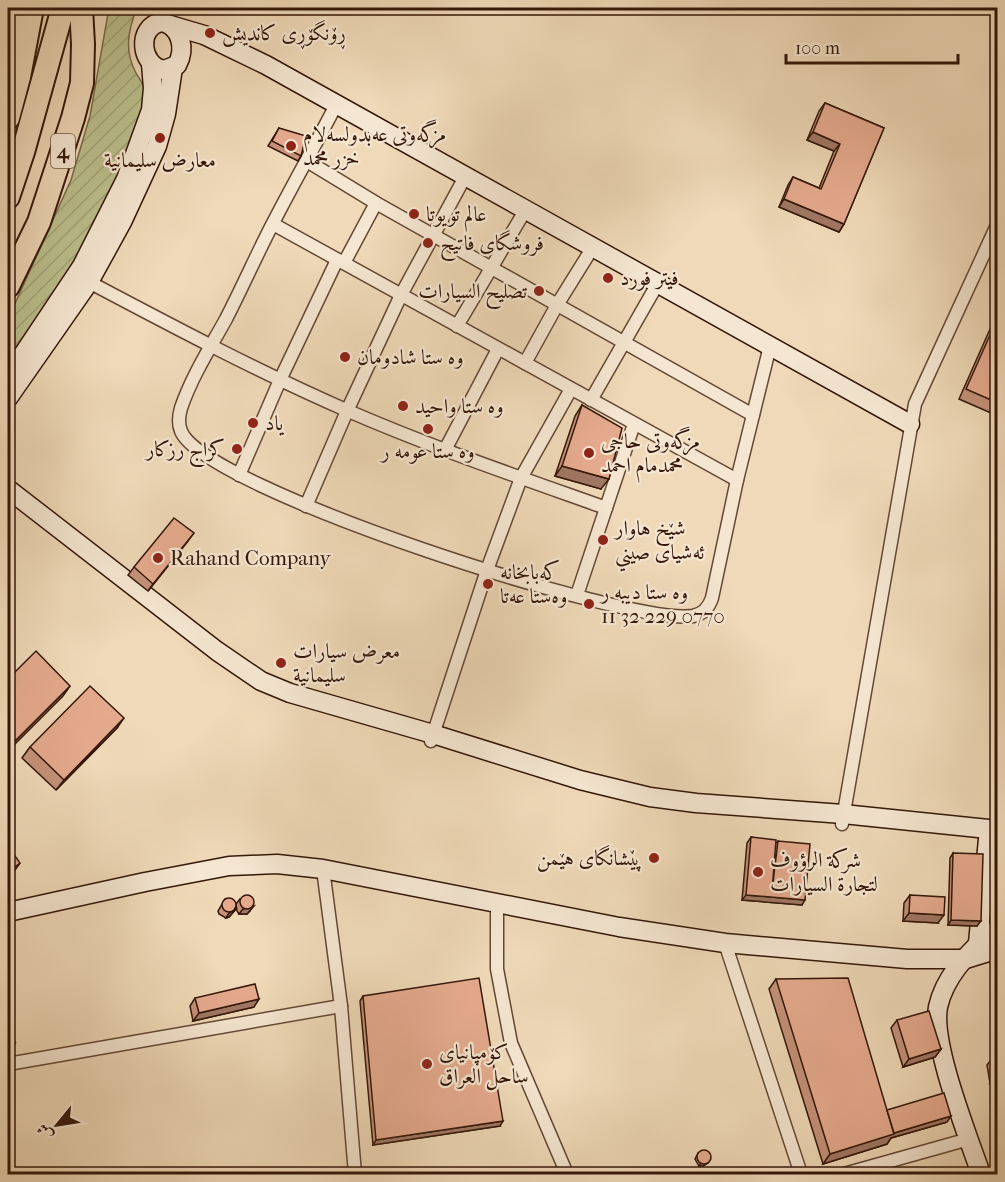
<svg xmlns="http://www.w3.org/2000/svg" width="1005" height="1182" font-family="'IM FELL French Canon',Amiri,serif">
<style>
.garden{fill:url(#garden-furrows);stroke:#786b4b;stroke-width:1.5}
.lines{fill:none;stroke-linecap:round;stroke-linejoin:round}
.street-casing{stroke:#634835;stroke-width:15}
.secondary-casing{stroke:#341709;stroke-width:21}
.highway-casing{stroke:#341709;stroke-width:26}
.street{stroke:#f5e6d1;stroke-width:12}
.secondary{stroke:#f5e6d1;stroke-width:18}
.highway{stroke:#efd9b8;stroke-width:22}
.wall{fill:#c5927a;stroke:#341709;stroke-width:1.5}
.shaded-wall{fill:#a07763;stroke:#341709;stroke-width:1.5}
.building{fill:#e5aa8e;stroke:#341709;stroke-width:1.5}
.poi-dot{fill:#8f2418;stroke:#f5e6d1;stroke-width:2}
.labels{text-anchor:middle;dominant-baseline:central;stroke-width:4.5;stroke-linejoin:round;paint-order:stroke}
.shield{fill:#f5e6d1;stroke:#6e5545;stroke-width:1.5}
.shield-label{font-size:20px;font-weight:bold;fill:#341709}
.poi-label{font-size:21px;fill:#341709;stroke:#f5e6d1;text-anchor:start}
</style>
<defs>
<pattern id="garden-furrows" width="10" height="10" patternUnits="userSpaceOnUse" patternTransform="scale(1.5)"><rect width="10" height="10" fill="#bbbf8d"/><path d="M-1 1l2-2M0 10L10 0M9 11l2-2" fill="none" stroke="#a1a378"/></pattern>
</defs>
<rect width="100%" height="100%" fill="#efd9b8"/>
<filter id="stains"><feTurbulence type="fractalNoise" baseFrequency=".00333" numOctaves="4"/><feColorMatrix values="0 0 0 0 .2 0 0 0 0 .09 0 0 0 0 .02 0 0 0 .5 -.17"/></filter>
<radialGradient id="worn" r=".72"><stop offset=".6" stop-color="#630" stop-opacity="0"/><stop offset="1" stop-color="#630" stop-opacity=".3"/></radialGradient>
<!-- garden -->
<path class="garden" d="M109 8H137C128 30 124 51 136 73 140 80 145 85 145 94 145 111 136 135 129 151 100 226 55 294 8 359V319L71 180 90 116Z"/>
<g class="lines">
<defs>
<g id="street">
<polyline points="992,8 998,11"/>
<path d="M337 103C316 144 293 184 272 225 256 256 242 288 226 319 210 348 192 376 181 408 179 415 178 424 181 431 202 488 629 626 693 616 704 614 709 607 712 598L737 480 770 346"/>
<polyline points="307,161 376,203 753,415"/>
<polyline points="273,224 737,480"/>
<polyline points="344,263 376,203"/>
<path d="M89 282C174 327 259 372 346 410 431 447 519 477 606 508"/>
<polyline points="457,326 526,209"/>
<polyline points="525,363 557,305 593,247"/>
<polyline points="591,400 658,283"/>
<polyline points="445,450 498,349"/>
<polyline points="239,475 280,380 337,260"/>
<polyline points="306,506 347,411 401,295 466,175"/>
<polyline points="577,595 634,424"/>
<polyline points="431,741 487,570 521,478 571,389"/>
<polyline points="842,824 915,404 998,223"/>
<polyline points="323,869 341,1006 355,1174"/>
<polyline points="497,903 497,969 511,1043 567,1174"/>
<polyline points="725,943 801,1174"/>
<polyline points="8,1064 341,1006"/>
<polyline points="844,1174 969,1139"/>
</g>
<g id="secondary">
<path d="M162 22C181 26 186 49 177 65L164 70C140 66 136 26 162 22Z"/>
<polyline points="170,25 204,35 266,65 910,424"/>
<polyline points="8,377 82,266 126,179 151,110 153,88 151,64"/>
<polyline points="8,398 89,282 122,222 157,146 166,114 173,68"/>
<polyline points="8,489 217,651 261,681 290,693 433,734 580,780 650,797 696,803 843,814 998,830"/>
<polyline points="8,912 145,882 229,866 277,864 323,869 619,927 725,943 907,959 966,959 998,949"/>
<polyline points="978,943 988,839"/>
<path d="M981 1174C968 1136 931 1044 938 1007 945 975 973 947 998 928"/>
</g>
<g id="highway">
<polyline points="8,29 15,8"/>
<polyline points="8,118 19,77 32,8"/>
<polyline points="8,197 23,152 63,8"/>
<polyline points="8,286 39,222 73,118 82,83 83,44 81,8"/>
</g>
</defs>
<!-- street casing -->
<use href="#street" class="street-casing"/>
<!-- secondary casing -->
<use href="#secondary" class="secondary-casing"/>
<!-- highway casing -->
<use href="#highway" class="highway-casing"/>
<!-- street -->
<use href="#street" class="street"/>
<!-- secondary -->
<use href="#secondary" class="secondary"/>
<!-- highway -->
<use href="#highway" class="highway"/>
</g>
<!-- wall -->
<g class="wall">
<polygon points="825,103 884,128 844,224 839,232 779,207 788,185 793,177 819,188 834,151 807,140 819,111"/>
<polygon points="279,128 301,156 298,161 268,146"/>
<polygon points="998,311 998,416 959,399"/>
<polygon points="582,405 601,489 555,476 575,416"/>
<polygon points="188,541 148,591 128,575 134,567"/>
<polygon points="117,728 56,790 22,758 30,747"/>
<polygon points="751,837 776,843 778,841 802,905 742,900 747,843"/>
<polygon points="953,853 977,926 948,925 950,858"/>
<polygon points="910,895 938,923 903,921 904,903"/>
<polygon points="225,899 236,909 229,917 226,918 219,914 218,911"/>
<polygon points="240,899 250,911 247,914 239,914 237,911 236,904"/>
<polygon points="776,979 887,1110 947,1122 891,1138 887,1144 823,1164 769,989"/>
<polygon points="363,996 500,1126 373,1145 360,1001"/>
<polygon points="195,998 254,1007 193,1021 190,1006"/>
<polygon points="897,1020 941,1049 935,1057 903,1067 891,1028"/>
<polygon points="998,1058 998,1080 990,1083 987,1065 991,1060"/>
<polygon points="698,1153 710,1160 708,1163 703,1166 699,1166 695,1159"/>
</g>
<!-- shaded-wall -->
<g class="shaded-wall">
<polygon points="813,132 840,144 834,151 807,140"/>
<polygon points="784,199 844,224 839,232 779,207"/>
<polygon points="562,466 609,479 601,489 555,476"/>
<polygon points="194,533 188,541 148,591 153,584"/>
<polygon points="70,686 63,696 8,751 8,748"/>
<polygon points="124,718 117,728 56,790 64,780"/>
<polygon points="20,863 13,873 8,877 8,870"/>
<polygon points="746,895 805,900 802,905 742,900"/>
<polygon points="254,906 247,914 239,914 243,909"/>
<polygon points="236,909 229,917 226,918 229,913"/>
<polygon points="909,913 944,915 938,923 903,921"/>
<polygon points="951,920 981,921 977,926 948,925"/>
<polygon points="259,999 254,1007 193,1021 199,1013"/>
<polygon points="15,1043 11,1048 8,1048 8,1044"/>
<polygon points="941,1049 935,1057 903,1067 909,1059"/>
<polygon points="998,1076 998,1080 990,1083 993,1078"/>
<polygon points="951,1116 947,1122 891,1138 887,1144 823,1164 830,1154 891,1134"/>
<polygon points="503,1121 500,1126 373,1145 376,1140"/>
<polygon points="710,1160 708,1163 703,1166 699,1166 701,1163"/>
</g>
<!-- building -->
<g class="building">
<polygon points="825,103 884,128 844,224 784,199 793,177 821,189 840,144 813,132"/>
<polygon points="279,128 306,136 301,156 272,141"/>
<polygon points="998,317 998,403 966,389"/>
<polygon points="582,405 622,428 609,479 562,466"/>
<polygon points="174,518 194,533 153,584 134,567"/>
<polygon points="36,651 70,686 8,748 8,679"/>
<polygon points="90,686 124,718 64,780 30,747"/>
<polygon points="751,837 776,840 772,891 778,841 810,844 805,900 746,895"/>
<polygon points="8,846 20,863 11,870 8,870"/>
<polygon points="953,853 983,854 981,921 951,920"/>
<circle cx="247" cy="902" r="7"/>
<polygon points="910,895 945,897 944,915 909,913"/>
<circle cx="229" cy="905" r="7"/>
<polygon points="479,978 503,1121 376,1140 363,996"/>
<polygon points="848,978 894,1134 830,1154 776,979"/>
<polygon points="255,984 259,999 199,1013 195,998"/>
<polygon points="8,1010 15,1043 8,1044"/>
<polygon points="929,1011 941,1049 909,1059 897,1020"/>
<polygon points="998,1058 998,1076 993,1078 991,1060"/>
<polygon points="944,1093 951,1116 894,1133 887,1110"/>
<circle cx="704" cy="1157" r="7"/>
</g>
<!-- markers -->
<g class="poi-dot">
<circle cx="210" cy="33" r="6"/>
<circle cx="160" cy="138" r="6"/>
<circle cx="291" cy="146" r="6"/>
<circle cx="414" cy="214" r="6"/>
<circle cx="428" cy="243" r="6"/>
<circle cx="608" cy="278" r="6"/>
<circle cx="539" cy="291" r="6"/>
<circle cx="345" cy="357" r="6"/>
<circle cx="403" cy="406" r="6"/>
<circle cx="253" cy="423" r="6"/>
<circle cx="428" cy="429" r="6"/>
<circle cx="237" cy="449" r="6"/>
<circle cx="589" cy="453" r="6"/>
<circle cx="603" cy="540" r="6"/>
<circle cx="158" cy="558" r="6"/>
<circle cx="488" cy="584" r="6"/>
<circle cx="589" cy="604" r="6"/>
<circle cx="281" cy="663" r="6"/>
<circle cx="654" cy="858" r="6"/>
<circle cx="758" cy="872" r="6"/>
<circle cx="427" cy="1064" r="6"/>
</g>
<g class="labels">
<!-- shield labels -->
<rect class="shield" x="51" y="134" width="24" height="34" rx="4.5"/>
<g class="shield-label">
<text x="63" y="151">4</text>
</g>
<!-- poi labels -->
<g class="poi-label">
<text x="222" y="33">ڕۆنگۆڕی کاندیش</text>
<text x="303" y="134">مزگەوتی عەبدولسەلام<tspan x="303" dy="24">خزر محمد</tspan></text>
<text x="160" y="160" text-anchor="middle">معارض سليمانية</text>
<text x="426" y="214">عالم تويوتا</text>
<text x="440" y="243">فروشگاى فاتيح</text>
<text x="620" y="278">فيتر فورد</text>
<text x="527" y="291" text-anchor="end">تصليح السيارات</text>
<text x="357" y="357">وه ستا شادومان</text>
<text x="415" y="406">وه ستا واحید</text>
<text x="265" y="423">ياد</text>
<text x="601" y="441">مزگەوتی حاجی<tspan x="601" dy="24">محمدمام احمد</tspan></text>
<text x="225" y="449" text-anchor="end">كراج رزكار</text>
<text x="428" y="451" text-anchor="middle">وه ستا عومه ر</text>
<text x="615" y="528">شێخ هاوار<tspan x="615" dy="24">ئەشیای صيني</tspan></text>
<text x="170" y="558">Rahand Company</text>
<text x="500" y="572">کەبابخانە<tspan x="500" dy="24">وەستا عەتا</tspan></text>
<text x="601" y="592">وه ستا دیبه ر<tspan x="601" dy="24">11 32 229 0770</tspan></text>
<text x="293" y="651">معرض سيارات<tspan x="293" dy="24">سليمانية</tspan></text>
<text x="642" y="858" text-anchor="end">پێشانگای هێمن</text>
<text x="770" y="860">شركة الرؤوف<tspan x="770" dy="24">لتجارة السيارات</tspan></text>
<text x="439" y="1052">کۆمپانیای<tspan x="439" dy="24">ساحل العراق</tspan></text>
</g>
</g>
<!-- margin -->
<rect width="1005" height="1182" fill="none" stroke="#efd9b8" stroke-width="30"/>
<rect x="9" y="9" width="987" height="1164" fill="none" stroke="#341709" stroke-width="3"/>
<rect x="15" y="15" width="975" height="1152" fill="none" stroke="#341709" stroke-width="1.5"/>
<!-- north arrow -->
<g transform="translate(57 1125) rotate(240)" stroke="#f5e6d1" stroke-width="4.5" paint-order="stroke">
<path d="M0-4.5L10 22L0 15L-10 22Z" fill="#341709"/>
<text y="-9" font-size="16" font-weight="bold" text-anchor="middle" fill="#341709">ش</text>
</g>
<!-- scale -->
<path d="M786 54v9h172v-9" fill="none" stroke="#341709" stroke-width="3"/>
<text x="795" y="54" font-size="18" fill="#341709" stroke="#f5e6d1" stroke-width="4.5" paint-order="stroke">100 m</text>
<rect width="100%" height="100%" filter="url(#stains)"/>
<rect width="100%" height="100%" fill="url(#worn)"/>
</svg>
